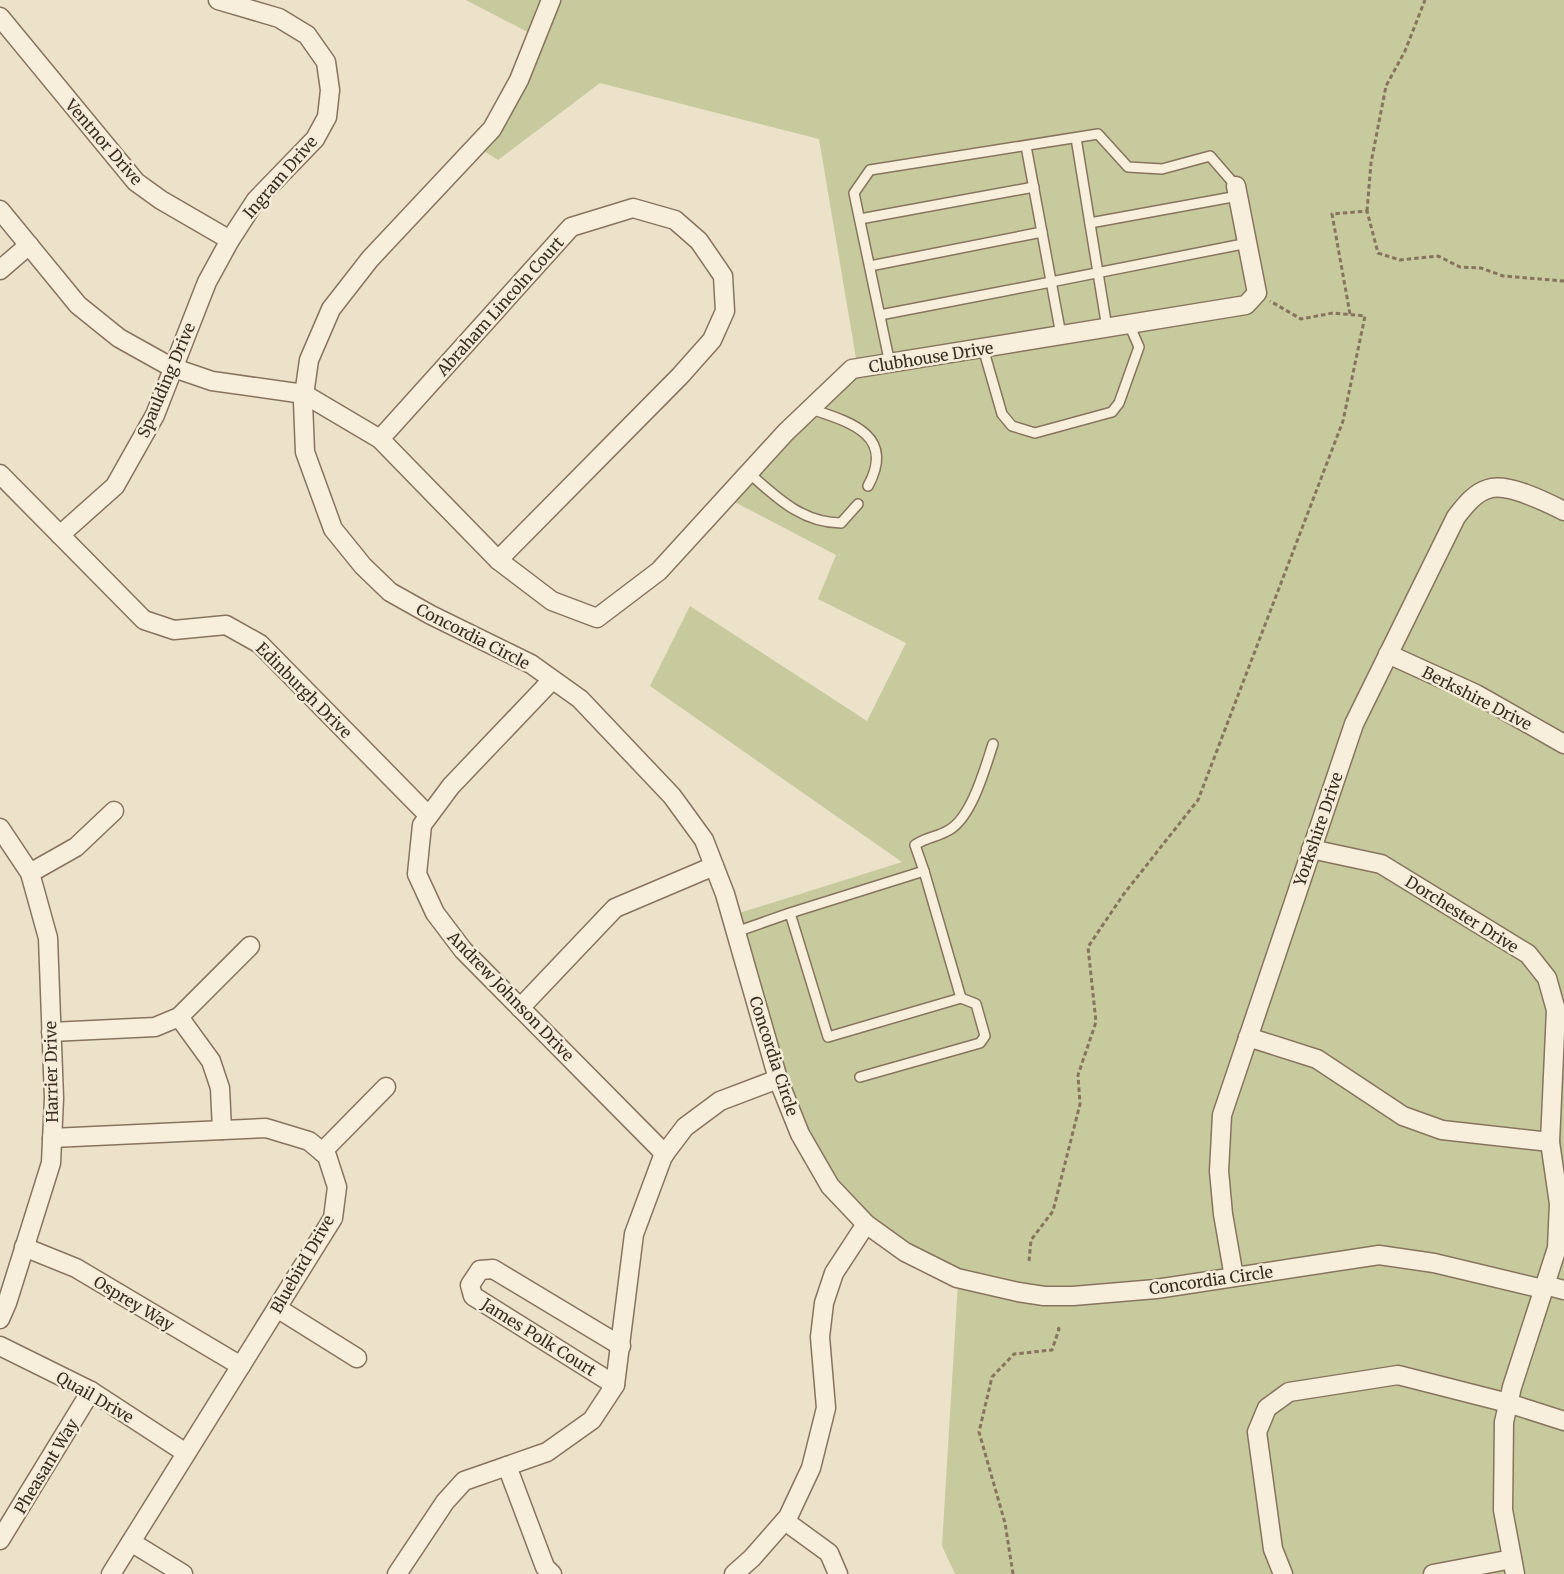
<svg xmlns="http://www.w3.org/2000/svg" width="1564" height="1574" font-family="Merriweather,serif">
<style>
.green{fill:#c6ca9d}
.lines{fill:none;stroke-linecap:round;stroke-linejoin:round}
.lane-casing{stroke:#88745e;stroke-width:12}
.street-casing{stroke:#88745e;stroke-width:21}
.path{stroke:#88745e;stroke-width:3;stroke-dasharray:4.5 3;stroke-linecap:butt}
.lane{stroke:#f7efdc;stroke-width:9}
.street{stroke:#f7efdc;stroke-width:18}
.labels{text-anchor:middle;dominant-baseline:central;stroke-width:5;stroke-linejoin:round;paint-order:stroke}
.street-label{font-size:16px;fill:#392c21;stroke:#f4ecd8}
</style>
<rect width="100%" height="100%" fill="#ece1c9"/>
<!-- green -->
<polygon class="green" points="466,0 1564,0 1564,1574 955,1574 942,1546 958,1283 836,1198 746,978 730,916 902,862 650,686 690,606 867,721 906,643 818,599 836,555 727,498 858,370 819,139 600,83 498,160 481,149 539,38"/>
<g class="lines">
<defs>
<g id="lane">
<polyline points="1076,138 1107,328"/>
<polyline points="1026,146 1061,335"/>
<polyline points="860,219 1034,187"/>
<polyline points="1090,223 1238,196"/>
<polyline points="870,266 1042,232"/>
<path d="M880 315C1003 292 1125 267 1248 243"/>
<polyline points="983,348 1002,414 1012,426 1035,433 1112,412 1119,403 1139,347 1129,324"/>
<polyline points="890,364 854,193 870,170 1098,134 1128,167 1162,169 1210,156 1236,186"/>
<path d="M811 409C850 422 896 435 868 486"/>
<path d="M749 473C776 497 802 523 841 523L858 504"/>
<path d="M924 871 915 845C926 837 938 837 949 830 972 817 985 768 993 744"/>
<polyline points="736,932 790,913 924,871 961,998 828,1037 790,913"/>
<polyline points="860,1077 980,1043 985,1036 976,1004 961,998"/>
</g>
<g id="street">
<polyline points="551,0 519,80 492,129 370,259 331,309 309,360 303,402 305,452 333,529 363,566 390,592 431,615 531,664 580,699 672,796 704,840 725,894 778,1079 800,1134 830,1186 866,1224 905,1252 957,1278 1018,1292 1044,1296 1073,1296 1156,1289 1379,1255 1434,1263 1543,1289"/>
<polyline points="0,17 136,182 161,200 230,240"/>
<polyline points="0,210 78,305 119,338 171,367 212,381 304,394 380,439 498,560 552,601 597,618 659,571 786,432 852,369 1246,305 1257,293 1236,186"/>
<polyline points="0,270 29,245"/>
<polyline points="380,439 571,227 633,208 675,220 699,241 723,276 725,311 712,340 680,376 498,560"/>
<polyline points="0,474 144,620 174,630 226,625 260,644 428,815"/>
<polyline points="60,535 115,486 155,415 207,282 230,240 256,200 315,139 327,117 330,90 326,62 307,35 279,18 218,0"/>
<polyline points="1388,654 1476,694 1564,744"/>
<polyline points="552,680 451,786 422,825 417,874 435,913 463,950 665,1154"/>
<polyline points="0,828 30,873 48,938 54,1098 51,1163 7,1303 0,1319"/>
<polyline points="1311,849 1381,864 1528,954 1547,978 1556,1010 1550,1142 1559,1204 1557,1248 1512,1387 1504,1422 1503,1510 1515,1574"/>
<polyline points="30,873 76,847 114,811"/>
<polyline points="520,1008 615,908 714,866"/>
<polyline points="179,1017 211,1061 220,1088 222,1130"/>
<polyline points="51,1032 155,1027 179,1017 250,946"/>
<polyline points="1248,1037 1317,1059 1403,1116 1442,1130 1550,1142"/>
<polyline points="52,1138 266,1128 309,1141 327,1156 337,1187 333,1218 111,1574"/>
<polyline points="322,1152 386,1087"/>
<polyline points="24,1247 76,1268 241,1366"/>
<path d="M1234 1277 1223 1214 1219 1171 1222 1115 1354 724 1456 517C1464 507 1474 493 1488 489 1507 482 1546 502 1564 511"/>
<polyline points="1545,1285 1564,1290"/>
<polyline points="277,1308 357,1358"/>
<polyline points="0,1346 91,1391 186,1453"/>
<polyline points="615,1385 473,1296 470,1285 480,1270 493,1269 621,1346"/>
<polyline points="507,1466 545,1567 552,1574"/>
<polyline points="785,1521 829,1553 838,1574"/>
<polyline points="0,1540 91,1391"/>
<polyline points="131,1542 183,1574"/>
<polyline points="397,1574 445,1502 464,1481 547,1452 592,1420 615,1385 634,1234 663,1156 685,1127 720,1101 778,1079"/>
<polyline points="734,1574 752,1558 788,1517 811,1468 826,1408 820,1337 824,1303 834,1273 866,1224"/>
<polyline points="1283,1574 1273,1549 1257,1432 1267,1408 1289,1392 1398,1375 1508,1403 1564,1421"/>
<polyline points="1433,1574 1512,1559"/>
</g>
</defs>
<!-- lane casing -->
<use href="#lane" class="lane-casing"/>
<!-- street casing -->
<use href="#street" class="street-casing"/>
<!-- path -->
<g class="path">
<polyline points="1367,211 1371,163 1386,86 1405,51 1425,0"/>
<polyline points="1350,314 1332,214 1367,211 1378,253 1400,260 1438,256 1460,267 1481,268 1503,276 1564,281"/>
<polyline points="1029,1261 1031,1240 1053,1211 1080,1104 1078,1075 1096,1022 1088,947 1123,895 1198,800 1343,421 1365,316 1333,313 1301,319 1270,301"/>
<polyline points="1013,1574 1005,1523 979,1432 992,1377 1014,1354 1052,1350 1059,1329 1056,1325"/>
</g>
<!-- lane -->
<use href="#lane" class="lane"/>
<!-- street -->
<use href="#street" class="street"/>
</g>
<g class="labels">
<!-- street labels -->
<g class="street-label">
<text transform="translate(104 142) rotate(49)">Ventnor Drive</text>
<text transform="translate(280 177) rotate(-49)">Ingram Drive</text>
<text transform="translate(500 306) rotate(-48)">Abraham Lincoln Court</text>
<text transform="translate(931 357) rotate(-9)">Clubhouse Drive</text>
<text transform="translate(166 380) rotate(-67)">Spaulding Drive</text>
<text transform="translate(473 636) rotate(27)">Concordia Circle</text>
<text transform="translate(304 690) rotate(45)">Edinburgh Drive</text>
<text transform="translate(1477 698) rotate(27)">Berkshire Drive</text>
<text transform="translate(1318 829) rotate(-71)">Yorkshire Drive</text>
<text transform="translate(1462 914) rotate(32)">Dorchester Drive</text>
<text transform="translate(511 996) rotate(46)">Andrew Johnson Drive</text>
<text transform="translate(774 1056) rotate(72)">Concordia Circle</text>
<text transform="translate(51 1072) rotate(-91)">Harrier Drive</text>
<text transform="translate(302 1264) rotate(-60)">Bluebird Drive</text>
<text transform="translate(1211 1280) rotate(-8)">Concordia Circle</text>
<text transform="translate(134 1303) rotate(31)">Osprey Way</text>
<text transform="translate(539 1337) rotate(32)">James Polk Court</text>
<text transform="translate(95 1397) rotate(30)">Quail Drive</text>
<text transform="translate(46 1466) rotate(-59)">Pheasant Way</text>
</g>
</g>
</svg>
